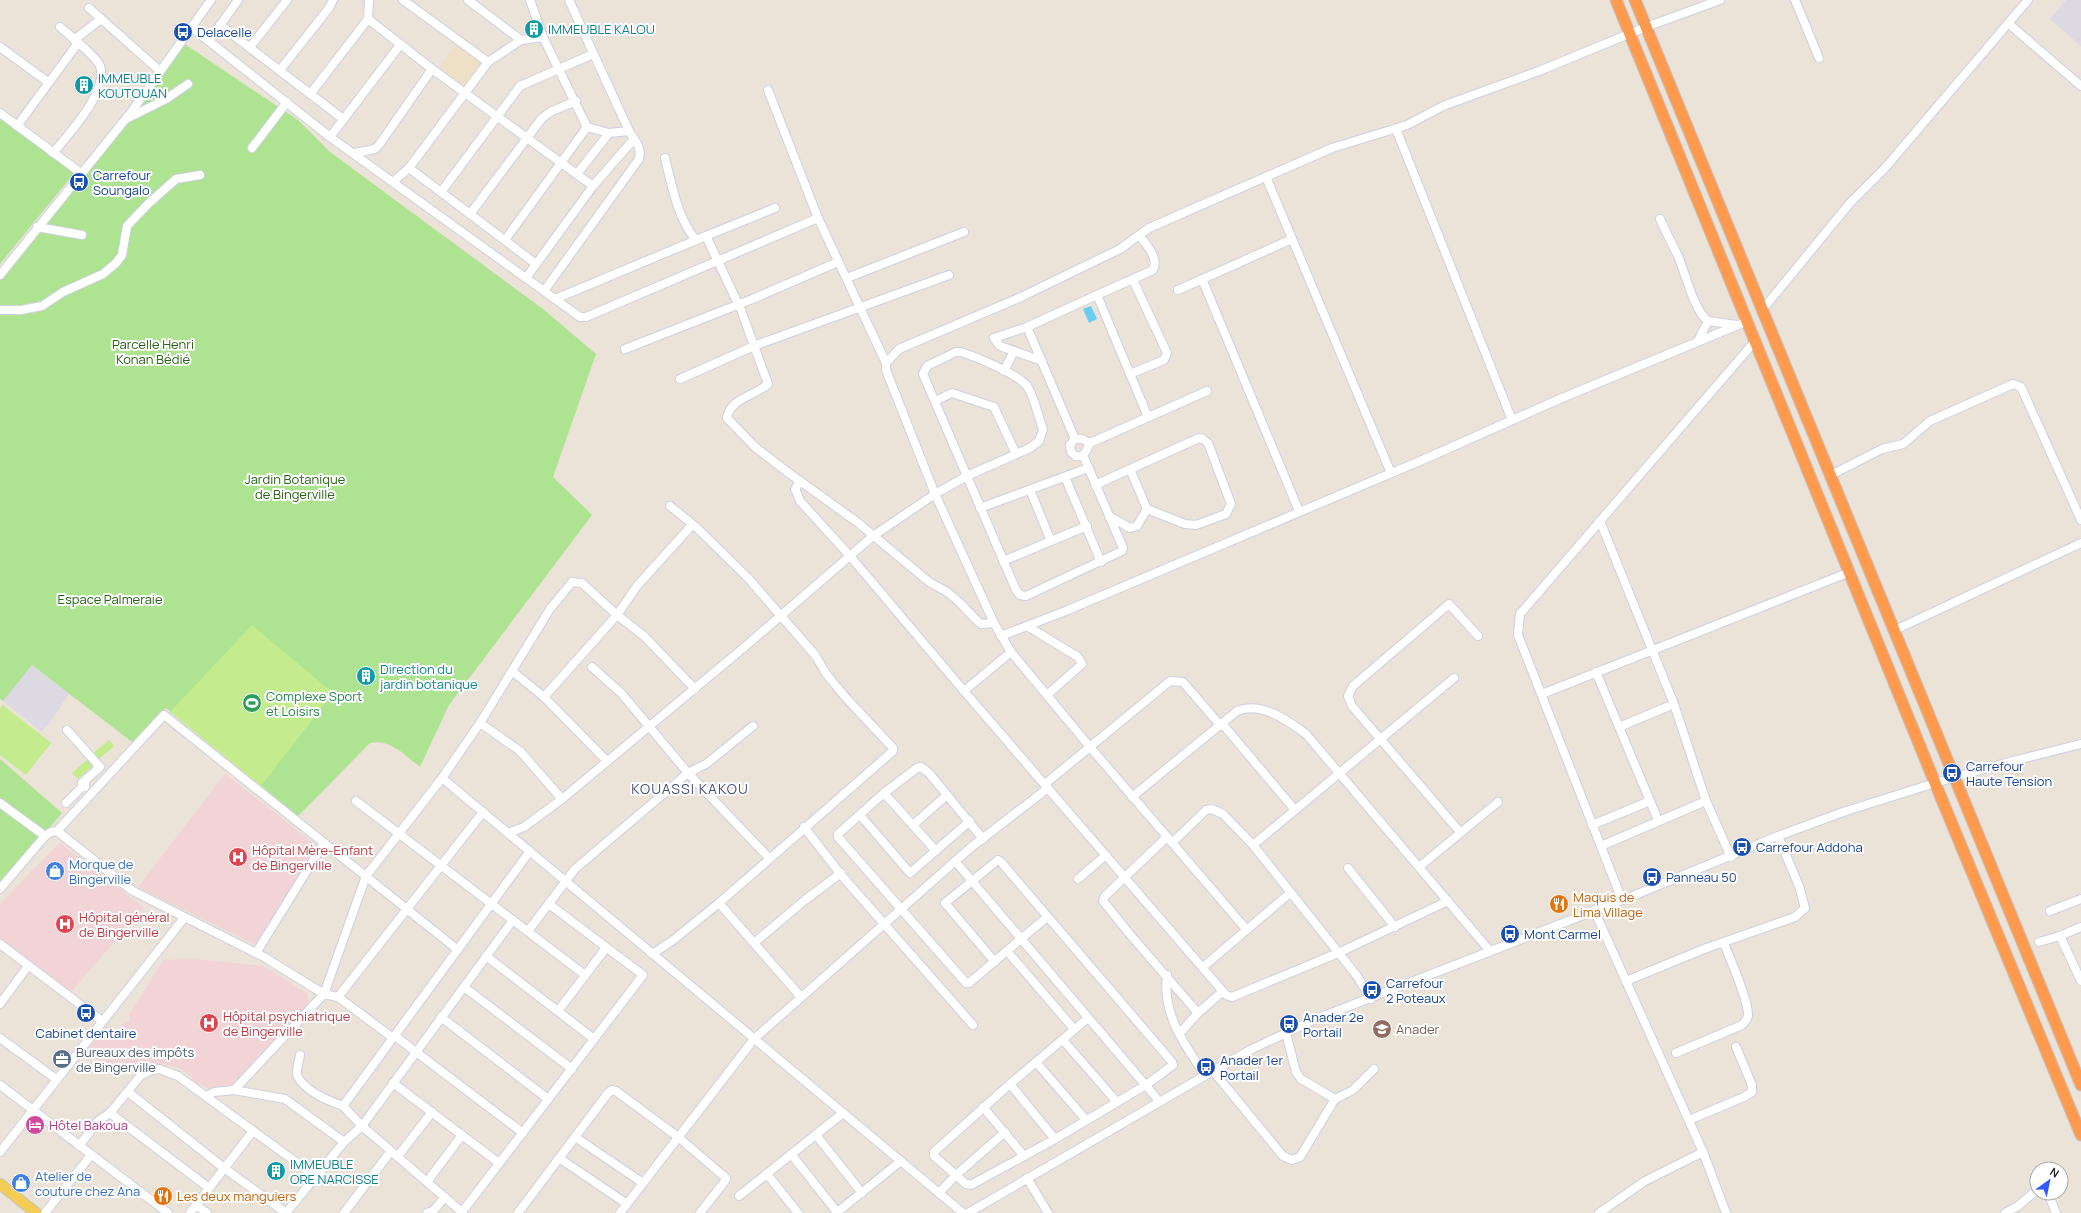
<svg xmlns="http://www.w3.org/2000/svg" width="2081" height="1213" font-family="Manrope,sans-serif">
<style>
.industrial{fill:#dcd9e2}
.education{fill:#ede0c6}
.medical{fill:#f2d4d6}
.green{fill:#aee392}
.pitch{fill:#c4eb8d}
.water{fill:#67cdf1}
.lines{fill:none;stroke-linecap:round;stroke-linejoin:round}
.minor-casing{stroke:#cdd1e1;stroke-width:10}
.major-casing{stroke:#c3c3c3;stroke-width:12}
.highway-casing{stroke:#c3c3c3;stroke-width:13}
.minor{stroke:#fff;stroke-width:8}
.major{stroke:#f3cd54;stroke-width:10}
.highway{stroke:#ff9a4f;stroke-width:11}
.labels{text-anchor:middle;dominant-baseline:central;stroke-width:4;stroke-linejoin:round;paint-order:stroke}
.culture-label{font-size:13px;fill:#0d838f;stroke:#fff;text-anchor:start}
.transit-label{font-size:13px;fill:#164399;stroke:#fff;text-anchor:start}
.park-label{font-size:13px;fill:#286417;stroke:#fff}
.leisure-label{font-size:13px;fill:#27864d;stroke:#fff;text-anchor:start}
.health-label{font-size:13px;fill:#be3a42;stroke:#fff;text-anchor:start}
.shop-label{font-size:13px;fill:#366cbe;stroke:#fff;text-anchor:start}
.food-label{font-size:13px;fill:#c56008;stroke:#fff;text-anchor:start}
.education-label{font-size:13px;fill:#785e54;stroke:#fff;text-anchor:start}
.service-label{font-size:13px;fill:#4e5e75;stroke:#fff;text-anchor:start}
.hotel-label{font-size:13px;fill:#b23c85;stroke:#fff;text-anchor:start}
.neighbourhood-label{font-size:14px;letter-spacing:1px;fill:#475078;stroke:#fff}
</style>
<rect width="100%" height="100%" fill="#ebe2d8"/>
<!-- industrial -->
<g class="industrial">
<polygon points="2066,0 2081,0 2081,46 2050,19"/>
<polygon points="31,665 69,694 48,725 41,731 3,701"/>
</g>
<!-- education -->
<polygon class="education" points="457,43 483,62 465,87 439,68"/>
<!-- medical -->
<g class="medical">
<polygon points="225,774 320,848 260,947 138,887"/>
<polygon points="60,843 144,908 69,994 0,941 0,904"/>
<polygon points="194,959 263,966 308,994 308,1009 234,1087 222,1086 211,1090 192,1080 191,1076 180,1068 163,1064 119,1074 87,1051 108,1025 117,1031 125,1022 130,1021 129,1015 163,960"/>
</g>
<!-- green -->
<g class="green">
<path d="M180 41 298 120 330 152 543 309 596 354 553 477 592 515 449 705 420 767C406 756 390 738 370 743L298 816 166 708 132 742 32 665 3 701 0 699V278Z"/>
<polygon points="0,115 74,173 0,264"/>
<polygon points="0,759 62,813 0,885"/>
</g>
<!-- pitch -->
<g class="pitch">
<polygon points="252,625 333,693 261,786 170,712"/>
<polygon points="3,705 51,743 26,775 0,755 0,709"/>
<polygon points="109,740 114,746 98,760 92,754"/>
<polygon points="89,758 94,765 78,779 72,773"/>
</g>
<!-- water -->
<polygon class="water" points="1091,306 1097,319 1089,323 1083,309"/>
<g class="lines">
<defs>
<g id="minor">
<polyline points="403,0 488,62"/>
<polyline points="468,0 521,40"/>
<polyline points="530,0 543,37 587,127"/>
<polyline points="1795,0 1819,58"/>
<polyline points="89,8 160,71"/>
<polyline points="368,19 432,69 593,186"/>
<polyline points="2009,24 2081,86"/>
<polyline points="220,25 343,119"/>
<polyline points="191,27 330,137 580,317 586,317 818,218"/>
<polyline points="74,40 101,19"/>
<polyline points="209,41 238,0"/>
<polyline points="0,47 48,82"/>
<polyline points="250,47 287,0"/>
<polyline points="280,70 329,8 333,0"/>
<polyline points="768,90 818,218 886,363"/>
<polyline points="311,93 368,19 369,0"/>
<polyline points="0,113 81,173"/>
<polyline points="126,119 166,99 188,84"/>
<polyline points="17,126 78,43"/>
<polyline points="587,127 609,133 629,131"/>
<polyline points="1396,129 1512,420"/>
<polyline points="330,137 400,45"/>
<polyline points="252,148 287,102"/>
<path d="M53 153C68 135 109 91 100 66 97 57 68 34 60 27"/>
<polyline points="355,153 375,149 379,145 432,69"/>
<path d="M665 158C672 186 677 216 695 239"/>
<polyline points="409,168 536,264"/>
<polyline points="577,174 609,133"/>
<polyline points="1266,177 1391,473"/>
<polyline points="394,181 409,168 488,62 521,40 543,37"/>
<polyline points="441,192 520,86 593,54"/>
<path d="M775 208 706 236 741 310 768 384C755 396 730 398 727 418L755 447 786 471 857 522 928 581C936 587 945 589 952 596 963 604 971 616 981 624L994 623"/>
<polyline points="470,214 542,118 552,111 576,101"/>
<path d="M1660 219C1666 232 1672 244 1678 256 1685 272 1694 311 1708 321L1737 325"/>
<polyline points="37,227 82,235"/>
<path d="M1140 236C1147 246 1159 258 1153 270L1097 295 1148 417"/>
<polyline points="505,240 587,127"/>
<polyline points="0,275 132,111 211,0"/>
<polyline points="526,278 593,186 634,139"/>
<polyline points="847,278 964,232"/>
<polyline points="1202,279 1299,511"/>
<polyline points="1178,290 1292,239"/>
<path d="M544 291 639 159C642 147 635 141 629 131L569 0"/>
<polyline points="555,299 706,236"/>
<polyline points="1763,309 1850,203 1885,168 2028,0"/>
<polyline points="0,310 21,310 42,306 63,292 103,274 116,263 122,255 127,226 148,204 176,179 200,175"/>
<polyline points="1027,327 1075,439"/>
<polyline points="1698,341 1708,321"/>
<polyline points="625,349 755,298 838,262"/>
<polyline points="1042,361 1000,346 994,338 1027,327 1097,295"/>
<polyline points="1004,371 1014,351"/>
<polyline points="1130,374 1164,360 1167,353 1133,280"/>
<polyline points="680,379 754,346 949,275"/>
<polyline points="935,401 952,393 994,407 1016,454"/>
<path d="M1075 439H1082L1090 443C1086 450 1086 458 1075 456L1071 452 1070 445Z"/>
<polyline points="1090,443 1207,391"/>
<polyline points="1831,475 1882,449 1903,444 1930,421 2013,384 2021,387 2081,520"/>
<polyline points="1065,477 1101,562"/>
<polyline points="800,481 795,489 800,501 850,556 964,691"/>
<polyline points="1095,485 1199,438 1203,439 1208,443 1231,504 1226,514 1196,525 1185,524 1147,509 1130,469"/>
<polyline points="1030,490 1051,541"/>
<polyline points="980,508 1088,468"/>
<polyline points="1109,516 1130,528 1137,526 1147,509"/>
<polyline points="1600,521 1674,704 1706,801 1731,857"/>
<polyline points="692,525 637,586 617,615 644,636 695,689"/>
<polyline points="1003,561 1087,526"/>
<polyline points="1027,626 1078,657 1082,664 1047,695"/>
<polyline points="1895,630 2081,543"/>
<polyline points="1001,636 1068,610 1427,458 1562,398 1748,321"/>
<polyline points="1011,652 964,691 1226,995 1232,997 1338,953 1448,901"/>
<polyline points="592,667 622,694 688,773 769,858"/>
<polyline points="1596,672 1658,820"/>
<polyline points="1542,694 1850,572"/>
<polyline points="544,697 607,761"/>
<polyline points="480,723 520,751 562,799"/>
<polyline points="1619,727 1674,704"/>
<polyline points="67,730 100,767 82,783 85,787"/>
<polyline points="442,778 963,1213"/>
<polyline points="1045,784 1170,681 1183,682 1220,725 1225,727 1295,810"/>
<polyline points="884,793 936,851"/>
<path d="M1132 797 1237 711C1261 701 1287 720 1306 734L1490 951"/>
<polyline points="356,801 585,975"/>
<polyline points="0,803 45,836"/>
<polyline points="66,803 85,784"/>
<polyline points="860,815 910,873 970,821"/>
<polyline points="913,825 947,795"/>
<polyline points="1592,825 1650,801"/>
<polyline points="804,827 842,876 973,1025"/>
<polyline points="57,831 133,891 264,957 324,994 338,997 483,812"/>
<polyline points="1460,832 1352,706 1348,696 1353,686 1449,604 1478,636"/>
<path d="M508 833 524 827 562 799 741 650 873 536 935 494 967 476 1030 448 1039 441 1043 430C1038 416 1035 398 1027 386 1018 374 976 357 961 352H956L927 366 923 374 1016 590 1020 595 1026 596 1122 551 1123 548 1083 455"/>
<polyline points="1167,837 1105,896 1103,901 1133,938 1198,1013"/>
<polyline points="983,839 929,773 921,767 917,768 884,793 838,834 838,837 966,983 969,983 1047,917"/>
<polyline points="1172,843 1206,810 1212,809 1223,814 1253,845 1357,976 1371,999"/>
<polyline points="1253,845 1454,678"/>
<polyline points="1601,846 1706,801"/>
<polyline points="955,861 1159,1101"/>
<polyline points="1419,867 1498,802"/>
<polyline points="1348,868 1395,927"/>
<polyline points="1078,879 1106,855"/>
<polyline points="0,889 45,836 51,832 57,831 164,715 458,950"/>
<polyline points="1622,900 1518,635 1520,614 1756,340"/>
<polyline points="719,903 801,997"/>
<polyline points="1594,910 1703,1152 1726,1213"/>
<polyline points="2050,911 2081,899"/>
<polyline points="1246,929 1090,747 1011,652 994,623 935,494 886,370 886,363 899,349 1021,297 1120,249 1149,228 1332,148 1407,125 1443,106 1539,71 1646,27 1720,0"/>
<polyline points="528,931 575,869 688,773 706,764 753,726"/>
<polyline points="2060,936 2081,927"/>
<polyline points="2039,942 2060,936 2081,981"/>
<polyline points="754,943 805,900 841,873"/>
<polyline points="0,944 102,1021"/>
<polyline points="1007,951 1074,1029"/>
<polyline points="256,953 324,843"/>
<polyline points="652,954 672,941 719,903 893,751 893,748 847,699 827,675 815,655 748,578 696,527 670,506"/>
<polyline points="486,956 594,1039"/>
<polyline points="995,962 945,903 998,860 1001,862 1172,1062 1173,1065 1146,1085 1055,1139 971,1185 966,1184 934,1156 934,1152 1010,1084 1088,1018"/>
<polyline points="1203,967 1290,893"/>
<path d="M1167 975C1162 1014 1184 1044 1205 1075"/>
<polyline points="1626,981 1704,949 1795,917 1805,908 1799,886 1778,836"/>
<polyline points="464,987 572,1069"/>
<polyline points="338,997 393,1038"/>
<polyline points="0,1004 28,966"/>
<polyline points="558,1011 606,948"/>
<polyline points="441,1017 548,1099"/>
<polyline points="1180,1033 1198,1013 1222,992"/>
<polyline points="1286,1033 1296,1072 1301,1079 1335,1099"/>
<polyline points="395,1036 523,1133"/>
<polyline points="0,1038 56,1079"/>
<polyline points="1063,1040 1116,1101"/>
<path d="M1676 1053 1742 1025C1745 1022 1748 1019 1748 1015 1748 998 1730 960 1724 943"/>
<path d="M300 1055C299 1061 295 1072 298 1077 305 1091 329 1101 343 1106"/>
<polyline points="1036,1062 1086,1120"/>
<polyline points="1213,1071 1283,1156 1292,1160 1300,1157 1335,1099 1353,1090 1374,1069"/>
<polyline points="393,1083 499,1163"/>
<polyline points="1010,1084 1055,1139"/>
<polyline points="0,1085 168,1213"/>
<polyline points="234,1090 285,1099 344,1142"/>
<polyline points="128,1092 224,1168 286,1213"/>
<polyline points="206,1096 214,1092 234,1090 324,994 366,876 442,778 480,723 550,609 572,582 582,583 617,615 544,697 512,671"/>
<polyline points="983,1107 1024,1156"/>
<polyline points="110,1113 209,1188"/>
<polyline points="1689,1120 1744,1097 1752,1092 1752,1085 1736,1047"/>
<polyline points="816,1135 862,1193"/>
<polyline points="575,1137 643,1183"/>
<polyline points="79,1146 98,1121 110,1113 141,1075 152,1070 159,1069 178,1076 315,1176"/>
<polyline points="0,1152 184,918"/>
<polyline points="791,1154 837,1212"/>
<polyline points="398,1156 432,1112"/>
<polyline points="559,1158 627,1204"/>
<polyline points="767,1174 798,1213"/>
<polyline points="1027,1178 1048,1213"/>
<polyline points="427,1182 462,1135"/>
<polyline points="939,1193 956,1175 1005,1132"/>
<polyline points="2048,1193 2056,1213"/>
<polyline points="739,1196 843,1113"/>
<polyline points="196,1205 207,1213"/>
<polyline points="462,1212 643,975 549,904"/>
<polyline points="45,1213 91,1155"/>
<polyline points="190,1213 253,1131"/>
<polyline points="286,1213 344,1142 362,1126 513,920"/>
<polyline points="344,1213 391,1151"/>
<polyline points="427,1213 433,1211 445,1197"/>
<polyline points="463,1213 362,1126 343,1106 530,851"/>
<polyline points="518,1213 608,1093 612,1090 616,1091 678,1137 726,1178 725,1181 700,1213"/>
<polyline points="620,1213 754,1039 969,849 1048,788"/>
<polyline points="836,1213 901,1161"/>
<polyline points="968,1213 1213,1071 1252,1049 1316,1019 1635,895 1778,836 1846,811 1935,783 2009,762 2081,744"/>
<polyline points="1599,1213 1645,1181 1703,1152"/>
<polyline points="2005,1213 2018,1206 2037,1190"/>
</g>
<polyline id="major" points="0,1184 36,1213"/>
<g id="highway">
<polyline points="1616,0 1935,783 2081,1135"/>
<polyline points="1635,0 2081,1085"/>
</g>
</defs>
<!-- minor casing -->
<use href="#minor" class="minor-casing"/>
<!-- major casing -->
<use href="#major" class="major-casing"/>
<!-- highway casing -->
<use href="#highway" class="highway-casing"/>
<!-- minor -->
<use href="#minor" class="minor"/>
<!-- major -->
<use href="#major" class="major"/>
<!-- highway -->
<use href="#highway" class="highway"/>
</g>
<!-- icons -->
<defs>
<symbol id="building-disc" viewBox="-11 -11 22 22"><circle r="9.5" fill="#0f9aa8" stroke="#fff"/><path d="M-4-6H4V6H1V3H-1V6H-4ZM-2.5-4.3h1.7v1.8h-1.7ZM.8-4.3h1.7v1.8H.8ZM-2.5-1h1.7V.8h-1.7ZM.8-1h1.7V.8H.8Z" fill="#fff"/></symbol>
<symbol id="bus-disc" viewBox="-11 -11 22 22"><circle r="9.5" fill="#1a4fb4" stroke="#fff"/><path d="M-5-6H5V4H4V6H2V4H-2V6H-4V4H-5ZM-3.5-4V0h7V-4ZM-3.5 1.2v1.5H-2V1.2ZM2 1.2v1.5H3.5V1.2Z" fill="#fff"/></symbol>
<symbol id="stadium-disc" viewBox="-11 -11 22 22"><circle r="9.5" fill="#2e9e5b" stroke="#fff"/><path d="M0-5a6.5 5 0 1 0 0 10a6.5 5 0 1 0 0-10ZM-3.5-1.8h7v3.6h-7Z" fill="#fff"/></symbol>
<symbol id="hospital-disc" viewBox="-11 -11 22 22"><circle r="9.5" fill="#e0444e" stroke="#fff"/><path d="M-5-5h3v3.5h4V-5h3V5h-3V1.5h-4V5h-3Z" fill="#fff"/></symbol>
<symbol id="shop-disc" viewBox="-11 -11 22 22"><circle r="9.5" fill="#3f7fe0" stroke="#fff"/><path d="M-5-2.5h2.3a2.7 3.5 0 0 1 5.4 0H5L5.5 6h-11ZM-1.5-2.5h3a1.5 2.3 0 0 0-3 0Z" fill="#fff"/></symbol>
<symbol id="restaurant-disc" viewBox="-11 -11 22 22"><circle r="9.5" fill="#e8710a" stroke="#fff"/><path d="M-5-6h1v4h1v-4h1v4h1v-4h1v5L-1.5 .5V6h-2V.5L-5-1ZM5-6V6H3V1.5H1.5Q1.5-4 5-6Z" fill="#fff"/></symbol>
<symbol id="school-disc" viewBox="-11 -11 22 22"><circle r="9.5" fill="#8d6e63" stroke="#fff"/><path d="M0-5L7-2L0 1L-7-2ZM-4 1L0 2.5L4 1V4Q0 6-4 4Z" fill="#fff"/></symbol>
<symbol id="office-disc" viewBox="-11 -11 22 22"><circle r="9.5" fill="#5c6f8a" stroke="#fff"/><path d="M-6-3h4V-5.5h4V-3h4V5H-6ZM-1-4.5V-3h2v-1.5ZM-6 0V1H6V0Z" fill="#fff"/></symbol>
<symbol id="hotel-disc" viewBox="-11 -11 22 22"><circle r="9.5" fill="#d1479c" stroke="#fff"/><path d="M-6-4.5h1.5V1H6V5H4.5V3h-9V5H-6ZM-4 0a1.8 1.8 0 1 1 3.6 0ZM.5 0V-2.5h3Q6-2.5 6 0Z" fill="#fff"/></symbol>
</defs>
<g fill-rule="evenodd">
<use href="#building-disc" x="523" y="18" width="22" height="22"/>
<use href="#bus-disc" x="172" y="21" width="22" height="22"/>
<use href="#building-disc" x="73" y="74" width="22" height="22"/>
<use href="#bus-disc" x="68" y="171" width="22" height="22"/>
<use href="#building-disc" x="355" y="665" width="22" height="22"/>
<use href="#stadium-disc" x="241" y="692" width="22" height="22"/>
<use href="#bus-disc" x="1941" y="762" width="22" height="22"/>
<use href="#bus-disc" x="1731" y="836" width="22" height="22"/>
<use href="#hospital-disc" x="227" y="846" width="22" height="22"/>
<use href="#shop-disc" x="44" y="860" width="22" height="22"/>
<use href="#bus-disc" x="1641" y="866" width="22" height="22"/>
<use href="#restaurant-disc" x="1548" y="893" width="22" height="22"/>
<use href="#hospital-disc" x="54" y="913" width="22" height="22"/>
<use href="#bus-disc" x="1499" y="923" width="22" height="22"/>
<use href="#bus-disc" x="1361" y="979" width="22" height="22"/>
<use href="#bus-disc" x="75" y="1002" width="22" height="22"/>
<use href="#hospital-disc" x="198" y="1012" width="22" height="22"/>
<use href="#bus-disc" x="1278" y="1013" width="22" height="22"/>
<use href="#school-disc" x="1371" y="1018" width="22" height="22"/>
<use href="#office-disc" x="51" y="1048" width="22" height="22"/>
<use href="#bus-disc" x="1195" y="1056" width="22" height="22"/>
<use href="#hotel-disc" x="24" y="1114" width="22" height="22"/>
<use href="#building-disc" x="265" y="1160" width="22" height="22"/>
<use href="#shop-disc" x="10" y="1172" width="22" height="22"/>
<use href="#restaurant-disc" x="152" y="1185" width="22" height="22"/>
</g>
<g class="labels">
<!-- culture labels -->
<g class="culture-label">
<text x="548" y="29">IMMEUBLE KALOU</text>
<text x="98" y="78">IMMEUBLE<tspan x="98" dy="15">KOUTOUAN</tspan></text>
<text x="380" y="669">Direction du<tspan x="380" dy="15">jardin botanique</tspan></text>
<text x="290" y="1164">IMMEUBLE<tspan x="290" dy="15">ORE NARCISSE</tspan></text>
</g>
<!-- transit labels -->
<g class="transit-label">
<text x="197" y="32">Delacelle</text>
<text x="93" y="175">Carrefour<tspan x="93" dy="15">Soungalo</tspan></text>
<text x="1966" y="766">Carrefour<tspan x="1966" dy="15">Haute Tension</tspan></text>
<text x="1756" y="847">Carrefour Addoha</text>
<text x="1666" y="877">Panneau 50</text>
<text x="1524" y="934">Mont Carmel</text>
<text x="1386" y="983">Carrefour<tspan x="1386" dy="15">2 Poteaux</tspan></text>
<text x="1303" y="1017">Anader 2e<tspan x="1303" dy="15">Portail</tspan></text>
<text x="86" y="1033" text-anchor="middle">Cabinet dentaire</text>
<text x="1220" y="1060">Anader 1er<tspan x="1220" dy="15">Portail</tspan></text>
</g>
<!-- park labels -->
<g class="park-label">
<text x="153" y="344">Parcelle Henri<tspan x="153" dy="15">Konan Bédié</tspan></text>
<text x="295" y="479">Jardin Botanique<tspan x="295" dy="15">de Bingerville</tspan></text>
<text x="110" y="599">Espace Palmeraie</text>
</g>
<!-- leisure labels -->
<g class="leisure-label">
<text x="266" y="696">Complexe Sport<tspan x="266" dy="15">et Loisirs</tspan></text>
</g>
<!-- health labels -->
<g class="health-label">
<text x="252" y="850">Hôpital Mère-Enfant<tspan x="252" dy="15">de Bingerville</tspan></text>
<text x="79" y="917">Hôpital général<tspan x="79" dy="15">de Bingerville</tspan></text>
<text x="223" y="1016">Hôpital psychiatrique<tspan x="223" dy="15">de Bingerville</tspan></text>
</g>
<!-- shop labels -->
<g class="shop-label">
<text x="69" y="864">Morque de<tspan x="69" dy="15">Bingerville</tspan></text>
<text x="35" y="1176">Atelier de<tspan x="35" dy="15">couture chez Ana</tspan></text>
</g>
<!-- food labels -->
<g class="food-label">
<text x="1573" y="897">Maquis de<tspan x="1573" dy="15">Lima Village</tspan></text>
<text x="177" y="1196">Les deux manguiers</text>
</g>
<!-- education labels -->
<g class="education-label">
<text x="1396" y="1029">Anader</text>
</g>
<!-- service labels -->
<g class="service-label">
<text x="76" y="1052">Bureaux des impôts<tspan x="76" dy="15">de Bingerville</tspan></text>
</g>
<!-- hotel labels -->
<g class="hotel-label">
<text x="49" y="1125">Hôtel Bakoua</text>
</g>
<!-- neighbourhood labels -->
<g class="neighbourhood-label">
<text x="690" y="788">KOUASSI KAKOU</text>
</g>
</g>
<!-- north arrow -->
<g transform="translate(2049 1181) rotate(33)"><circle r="19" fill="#ffffff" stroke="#a9a9a9"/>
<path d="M0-3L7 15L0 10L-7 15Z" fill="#3259fe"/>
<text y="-6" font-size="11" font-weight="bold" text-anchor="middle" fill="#272727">N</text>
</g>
</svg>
